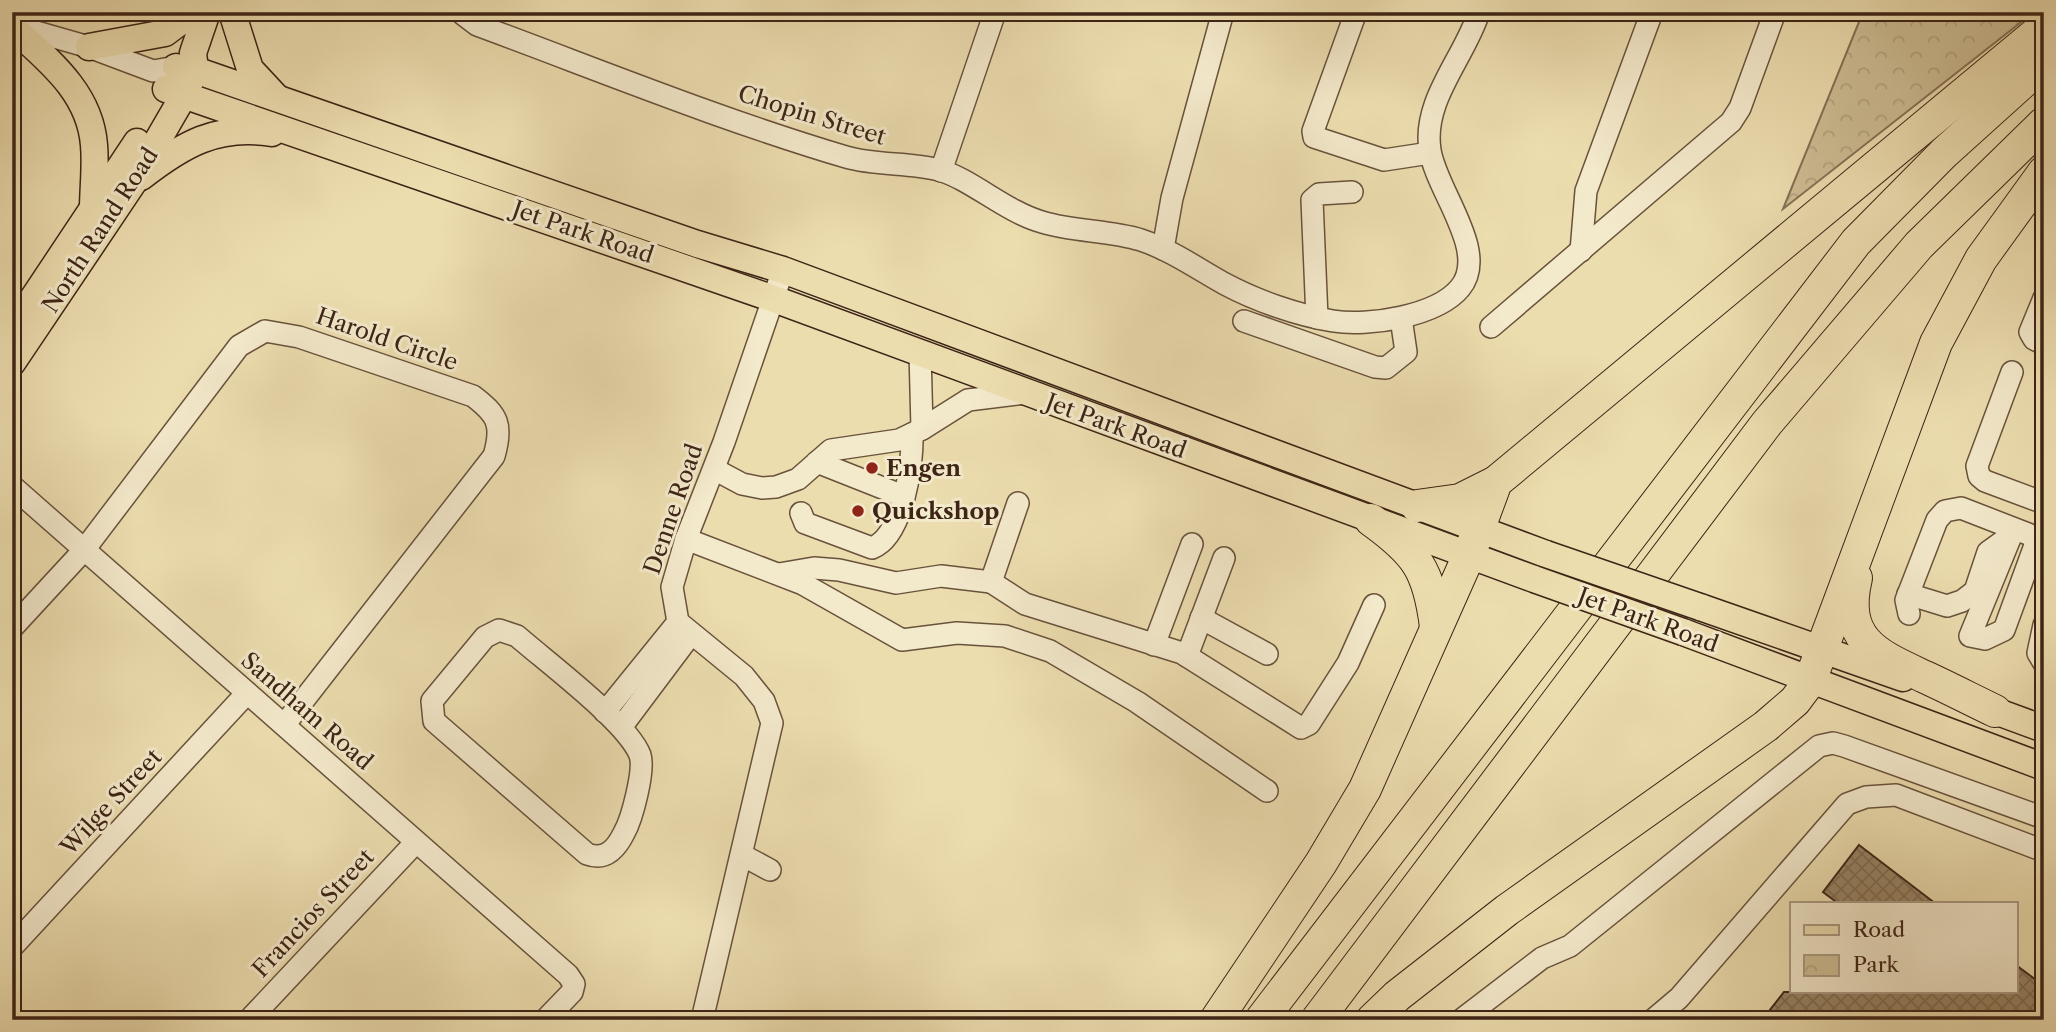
<svg xmlns="http://www.w3.org/2000/svg" width="2056" height="1032" font-family="'Libre Caslon Text',serif">
<style>
.park{fill:url(#park-crowns);stroke:#867156;stroke-width:2}
.building{fill:url(#building-cross-hatch);stroke:#3d2416;stroke-width:2}
.lines{fill:none;stroke-linecap:round;stroke-linejoin:round}
.minor-casing{stroke:#69523c;stroke-width:24}
.major-casing{stroke:#3d2416;stroke-width:29}
.highway-casing{stroke:#3d2416;stroke-width:34}
.minor{stroke:#f3e9cb;stroke-width:21}
.major{stroke:#ecddaf;stroke-width:26}
.highway{stroke:#ecddaf;stroke-width:32}
.major-bridge-casing{stroke:#3d2416;stroke-width:29;stroke-linecap:butt}
.major-bridge{stroke:#ecddaf;stroke-width:26}
.poi-dot{fill:#8f2418;stroke:#f3e9cb;stroke-width:2.5}
.labels{text-anchor:middle;dominant-baseline:central;stroke-width:6;stroke-linejoin:round;paint-order:stroke}
.street-label{font-size:23px;fill:#3d2416;stroke:#f3e9cb}
.poi-label{font-size:23px;font-weight:bold;fill:#3d2416;stroke:#f3e9cb;text-anchor:start}
</style>
<defs>
<pattern id="park-crowns" width="20" height="18" patternUnits="userSpaceOnUse" patternTransform="scale(1.75)"><rect width="20" height="18" fill="#cebe95"/><path d="M2 6a3 3 0 1 1 6 0M12 15a3 3 0 1 1 6 0" fill="none" stroke="#b2a380"/></pattern>
<pattern id="building-cross-hatch" width="8" height="8" patternUnits="userSpaceOnUse" patternTransform="scale(1.75)"><rect width="8" height="8" fill="#988466"/><path d="M0 0l8 8M0 8l8-8" fill="none" stroke="#7d6c53"/></pattern>
</defs>
<rect width="100%" height="100%" fill="#ecddaf"/>
<filter id="stains"><feTurbulence type="fractalNoise" baseFrequency=".00286" numOctaves="4"/><feColorMatrix values="0 0 0 0 .2 0 0 0 0 .09 0 0 0 0 .02 0 0 0 .5 -.17"/></filter>
<radialGradient id="worn" r=".72"><stop offset=".6" stop-color="#630" stop-opacity="0"/><stop offset="1" stop-color="#630" stop-opacity=".3"/></radialGradient>
<!-- park -->
<polygon class="park" points="1863,12 2034,12 1783,209"/>
<!-- building -->
<g class="building">
<polygon points="1859,845 1936,904 1839,904 1823,892"/>
<polygon points="2016,965 2044,986 2044,1020 1762,1020 1784,992 2016,992"/>
</g>
<g class="lines">
<defs>
<g id="minor">
<path d="M460 12 477 25C599 70 721 120 846 157 877 166 909 162 939 170 971 179 1006 212 1042 222 1074 232 1109 230 1141 240 1171 250 1198 269 1225 284 1257 301 1297 315 1333 321 1368 327 1437 316 1460 288 1490 252 1436 191 1430 150 1422 100 1465 57 1479 12"/>
<polyline points="1356,12 1313,131 1314,137 1384,160 1430,153"/>
<polyline points="12,25 89,47 153,71 176,67"/>
<polyline points="941,171 995,12"/>
<polyline points="1163,249 1172,198 1223,12"/>
<polyline points="1581,251 1586,191 1652,12"/>
<polyline points="2044,298 2030,332 2034,339 2044,344"/>
<polyline points="1317,318 1312,200 1319,194 1352,192"/>
<polyline points="1244,321 1375,367 1386,368 1406,352 1401,318"/>
<polyline points="1491,327 1731,122 1740,108 1775,12"/>
<polyline points="920,352 922,429"/>
<polyline points="2012,372 1977,466 1979,476 1985,481 2044,503"/>
<polyline points="817,462 903,496"/>
<polyline points="714,469 742,484 762,488 776,487 798,479 831,450 899,440 922,429 968,400 1026,393"/>
<polyline points="12,486 568,975 574,984 572,992 545,1020"/>
<path d="M801 513 805 523 872 548C903 536 913 464 912 434"/>
<polyline points="2011,536 1970,636 1985,639 2004,630 2038,537"/>
<polyline points="686,539 803,584 902,640 957,633 1005,636 1050,651 1137,702 1267,791"/>
<polyline points="779,574 814,568 839,570 896,583 941,576 991,582 1018,503"/>
<polyline points="991,582 1025,604 1182,653 1301,728 1309,724 1348,663 1374,605"/>
<polyline points="1908,594 1947,606 1962,601 1975,591 1988,552 2013,534"/>
<polyline points="1909,614 1906,600 1937,520 1945,511 1961,508 2028,534"/>
<polyline points="1201,618 1267,654"/>
<polyline points="2044,625 2038,653 2044,663"/>
<path d="M12 628 84 550 239 346 265 331 299 337 473 396C498 415 503 425 494 456L285 724"/>
<path d="M499 630 517 636C548 663 627 722 640 755 645 770 632 819 624 833 616 849 606 861 587 854L434 721 432 701 485 637Z"/>
<polyline points="1154,645 1192,544"/>
<polyline points="1187,656 1224,558"/>
<polyline points="605,712 678,622"/>
<polyline points="622,726 691,634"/>
<polyline points="742,855 770,870"/>
<polyline points="12,947 247,693"/>
<polyline points="249,1020 416,842"/>
<polyline points="702,1020 772,723 764,701 744,676 678,622 672,587 686,539 724,442 783,270"/>
<polyline points="1461,1020 1542,958 1570,946 1819,746 1833,743 1844,746 2044,818"/>
<polyline points="1653,1020 1679,998 1847,804 1866,797 1896,795 2044,851"/>
</g>
<g id="major">
<polyline points="232,12 250,69 277,98"/>
<path d="M12 27C48 60 90 92 94 145 96 166 93 189 93 210"/>
<polyline points="89,47 165,33 193,12"/>
<polyline points="176,67 195,70 697,244 783,270 1546,554"/>
<polyline points="166,89 774,299 1534,579"/>
<path d="M141 177C182 145 217 124 272 133"/>
<polyline points="12,330 137,142"/>
<polyline points="12,363 133,183 184,95 195,70 193,53 207,12"/>
<polyline points="1700,607 1903,678"/>
<polyline points="1683,632 2044,767"/>
<polyline points="1976,704 2044,729"/>
</g>
<g id="highway">
<polyline points="1417,506 1460,500 1496,482"/>
<path d="M1371 520C1417 553 1429 570 1436 627"/>
<path d="M1856 578C1841 641 1878 655 1925 677 1949 688 1972 700 1995 711"/>
<polyline points="1216,1020 1321,863 1365,789 1469,555 1496,482 2044,27"/>
<polyline points="1261,1020 1856,242 1944,153 2044,63"/>
<polyline points="1317,1020 1767,423 1919,245 2044,123"/>
<polyline points="1372,1020 1397,996 1507,910 1766,726 1795,701 1810,681 1936,343 1981,259 2044,172"/>
</g>
</defs>
<!-- minor casing -->
<use href="#minor" class="minor-casing"/>
<!-- major casing -->
<use href="#major" class="major-casing"/>
<!-- highway casing -->
<use href="#highway" class="highway-casing"/>
<!-- minor -->
<use href="#minor" class="minor"/>
<!-- major -->
<use href="#major" class="major"/>
<!-- highway -->
<use href="#highway" class="highway"/>
<defs>
<g id="major-bridge">
<polyline points="1546,554 1700,607"/>
<polyline points="1534,579 1683,632"/>
</g>
</defs>
<!-- major-bridge casing -->
<use href="#major-bridge" class="major-bridge-casing"/>
<!-- major-bridge -->
<use href="#major-bridge" class="major-bridge"/>
</g>
<!-- markers -->
<g class="poi-dot">
<circle cx="872" cy="468" r="7"/>
<circle cx="858" cy="511" r="7"/>
</g>
<g class="labels">
<!-- street labels -->
<g class="street-label">
<text transform="translate(812 115) rotate(17)">Chopin Street</text>
<text transform="translate(100 230) rotate(-57)">North Rand Road</text>
<text transform="translate(583 232) rotate(19)">Jet Park Road</text>
<text transform="translate(387 339) rotate(19)">Harold Circle</text>
<text transform="translate(1116 426) rotate(20)">Jet Park Road</text>
<text transform="translate(673 509) rotate(-71)">Denne Road</text>
<text transform="translate(1648 620) rotate(20)">Jet Park Road</text>
<text transform="translate(307 711) rotate(41)">Sandham Road</text>
<text transform="translate(111 802) rotate(-47)">Wilge Street</text>
<text transform="translate(313 913) rotate(-47)">Francios Street</text>
</g>
<!-- poi labels -->
<g class="poi-label">
<text x="886" y="468">Engen</text>
<text x="872" y="511">Quickshop</text>
</g>
</g>
<!-- margin -->
<rect width="2056" height="1032" fill="none" stroke="#ecddaf" stroke-width="42"/>
<rect x="14" y="14" width="2028" height="1004" fill="none" stroke="#3d2416" stroke-width="3.5"/>
<rect x="21" y="21" width="2014" height="990" fill="none" stroke="#3d2416" stroke-width="2"/>
<!-- legend -->
<rect x="1790" y="902" width="228" height="91" fill="#f3e9cb" stroke="#aa9a83" stroke-width="2"/>
<rect x="1804" y="925" width="35" height="10" fill="#ecddaf" stroke="#aa9a83" stroke-width="2"/>
<text x="1853" y="937" font-size="21" fill="#3d2416">Road</text>
<rect x="1804" y="955" width="35" height="21" fill="url(#park-crowns)" stroke="#aa9a83" stroke-width="2"/>
<text x="1853" y="972" font-size="21" fill="#3d2416">Park</text>
<rect width="100%" height="100%" filter="url(#stains)"/>
<rect width="100%" height="100%" fill="url(#worn)"/>
</svg>
